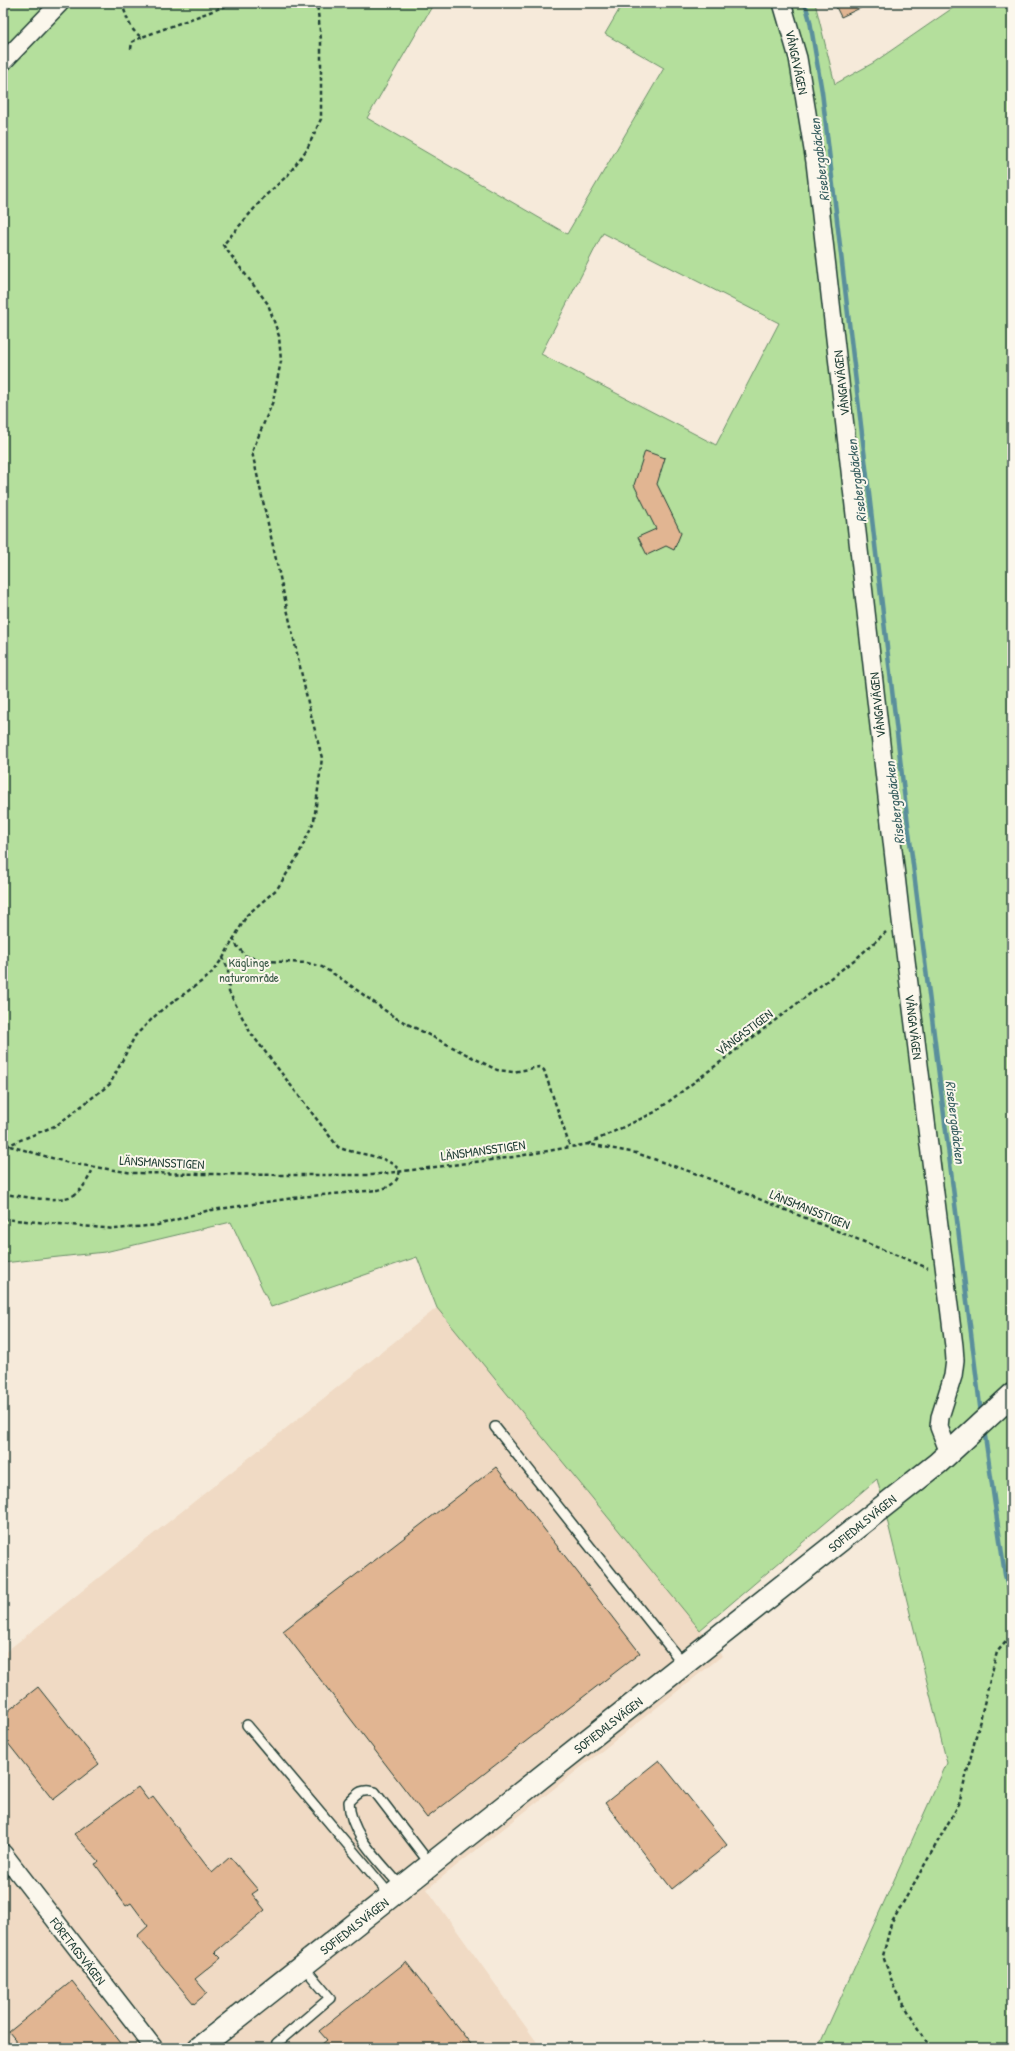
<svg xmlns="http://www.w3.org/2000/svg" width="1015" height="2051" font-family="'Patrick Hand',sans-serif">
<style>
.built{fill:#f0dac4}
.green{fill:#b4df9c;stroke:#6a8e68;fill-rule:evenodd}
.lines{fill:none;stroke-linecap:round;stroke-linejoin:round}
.stream{stroke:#5a8f9c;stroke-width:4.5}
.building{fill:#e1b592;stroke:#1f3d34}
.lane-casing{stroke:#1f3d34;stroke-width:12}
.street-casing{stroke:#1f3d34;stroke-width:20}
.secondary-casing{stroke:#1f3d34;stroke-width:25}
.path{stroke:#1f3d34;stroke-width:2.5;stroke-dasharray:4 3;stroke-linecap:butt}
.lane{stroke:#fbf7ec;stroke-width:9}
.street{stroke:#fbf7ec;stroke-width:17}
.secondary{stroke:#fbf7ec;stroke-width:22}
.labels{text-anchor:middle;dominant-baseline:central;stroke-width:4;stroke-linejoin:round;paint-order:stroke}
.street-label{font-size:13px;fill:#1f3d34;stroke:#fbf7ec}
.park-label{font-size:13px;fill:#3d5d49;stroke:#fbf7ec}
.water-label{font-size:14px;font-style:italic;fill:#385f60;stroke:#fbf7ec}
</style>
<rect width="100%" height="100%" fill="#f6eada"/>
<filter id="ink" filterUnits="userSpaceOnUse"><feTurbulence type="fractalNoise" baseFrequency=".025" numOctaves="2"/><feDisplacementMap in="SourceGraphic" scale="8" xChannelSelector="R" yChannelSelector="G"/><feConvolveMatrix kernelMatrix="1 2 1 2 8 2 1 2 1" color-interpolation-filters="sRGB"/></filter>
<g filter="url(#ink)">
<!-- built -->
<polygon class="built" points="438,1307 722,1656 427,1889 541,2048 226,2048 210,2022 182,2048 3,2048 3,1654"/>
<!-- green -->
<path class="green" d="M3 3H434L367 118 567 234 664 68 605 34 623 3H815L835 84 873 63 960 3H1012V2048H818L947 1763 877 1479 700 1630 437 1308 417 1257 271 1307 231 1222 105 1252 3 1263ZM603 233 779 323 716 445 541 354Z"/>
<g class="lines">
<!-- stream -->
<g class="stream">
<polyline points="805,3 810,21 822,92 903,784 981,1414"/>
<polyline points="984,1429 1005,1575 1012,1600"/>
</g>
</g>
<!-- building -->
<g class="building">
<polygon points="834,3 871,3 841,17"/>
<polygon points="645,451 665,458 657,484 681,533 674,550 666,546 647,555 638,537 656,529 634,485"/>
<polygon points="496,1467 640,1653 427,1818 283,1631"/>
<polygon points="38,1687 99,1764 53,1800 3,1737 3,1715"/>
<polygon points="659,1760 727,1845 672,1889 605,1803"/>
<polygon points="138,1787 148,1800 153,1796 212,1873 230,1857 258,1890 252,1894 265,1910 215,1952 221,1958 195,1979 207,1993 194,2004 137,1936 148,1926 131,1903 126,1906 95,1864 99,1862 74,1834"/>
<polygon points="406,1962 474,2048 317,2048 327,2040 319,2031"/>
<polygon points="72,1981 125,2048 22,2048 9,2032"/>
</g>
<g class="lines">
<defs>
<g id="lane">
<polyline points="495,1427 684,1665"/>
<polyline points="247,1725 391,1896"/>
<path d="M402 1888C382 1863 350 1836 349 1802 358 1793 362 1788 375 1792L431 1865"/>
<polyline points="280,2048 277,2043 330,1998 303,1966"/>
</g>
<g id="street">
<polyline points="782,3 798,58 815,162 901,920 954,1346 955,1360 953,1376 940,1417 939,1427 949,1453"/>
<polyline points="3,62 60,3"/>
<polyline points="3,1853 154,2048"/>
</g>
<polyline id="secondary" points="199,2048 938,1463 1012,1395"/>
</defs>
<!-- lane casing -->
<use href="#lane" class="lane-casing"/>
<!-- street casing -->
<use href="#street" class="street-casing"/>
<!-- secondary casing -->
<use href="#secondary" class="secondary-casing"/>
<!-- path -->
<g class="path">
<path d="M122 3C126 15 130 32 142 37L234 3"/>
<polyline points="131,49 132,42 142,37"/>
<polyline points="233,938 237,946 246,956 265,961 307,963 322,967 339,977 394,1017 497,1070 513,1072 539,1067 544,1070 570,1147"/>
<polyline points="3,1144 69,1163 133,1173 284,1175 372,1175 507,1158 588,1144 636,1153 700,1175 928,1268"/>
<polyline points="588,1144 655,1112 858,957 886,932"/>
<polyline points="6,1146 57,1125 110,1084 135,1036 159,1012 209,976 223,958 247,915 277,889 298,856 314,821 322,758 309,707 252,452 273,401 281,361 279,336 268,304 223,245 265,196 288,175 307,149 321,119 321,40 317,3"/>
<path d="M3 1194C22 1196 57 1204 74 1195 84 1189 89 1177 94 1167"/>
<path d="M3 1219 115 1229 158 1225 206 1211 300 1197 378 1190C389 1187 397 1184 400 1171 386 1153 357 1156 338 1147L250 1032 229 992 228 969 223 958"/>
<polyline points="931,2048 895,1990 883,1956 891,1924 959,1804 997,1652 1012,1635"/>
</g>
<!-- lane -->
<use href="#lane" class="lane"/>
<!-- street -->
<use href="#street" class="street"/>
<!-- secondary -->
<use href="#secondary" class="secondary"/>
</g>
</g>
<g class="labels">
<!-- street labels -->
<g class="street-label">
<text transform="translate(797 62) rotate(78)">VÅNGAVÄGEN</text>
<text transform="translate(841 383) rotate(-96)">VÅNGAVÄGEN</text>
<text transform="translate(877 705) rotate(-96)">VÅNGAVÄGEN</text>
<text transform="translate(914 1027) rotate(83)">VÅNGAVÄGEN</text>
<text transform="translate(744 1032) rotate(-37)">VÅNGASTIGEN</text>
<text transform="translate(483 1150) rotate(-8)">LÄNSMANSSTIGEN</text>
<text transform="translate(162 1162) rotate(3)">LÄNSMANSSTIGEN</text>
<text transform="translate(810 1209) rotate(22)">LÄNSMANSSTIGEN</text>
<text transform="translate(862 1523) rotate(-39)">SOFIEDALSVÄGEN</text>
<text transform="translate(608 1725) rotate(-38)">SOFIEDALSVÄGEN</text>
<text transform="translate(354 1926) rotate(-38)">SOFIEDALSVÄGEN</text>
<text transform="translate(78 1951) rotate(52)">FÖRETAGSVÄGEN</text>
</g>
<!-- park labels -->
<g class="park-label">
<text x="249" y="962">Käglinge<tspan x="249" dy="15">naturområde</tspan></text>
</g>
<!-- water labels -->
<g class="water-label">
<text transform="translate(819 160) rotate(-97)">Risebergabäcken</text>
<text transform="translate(856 481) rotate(-97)">Risebergabäcken</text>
<text transform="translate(894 803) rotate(-97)">Risebergabäcken</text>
<text transform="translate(956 1122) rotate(83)">Risebergabäcken</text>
</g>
</g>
<!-- margin -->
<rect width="1015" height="2051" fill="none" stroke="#fbf7ec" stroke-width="16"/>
<rect x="8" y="8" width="999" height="2035" fill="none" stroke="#1f3d34" stroke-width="1.5" filter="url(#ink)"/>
</svg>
